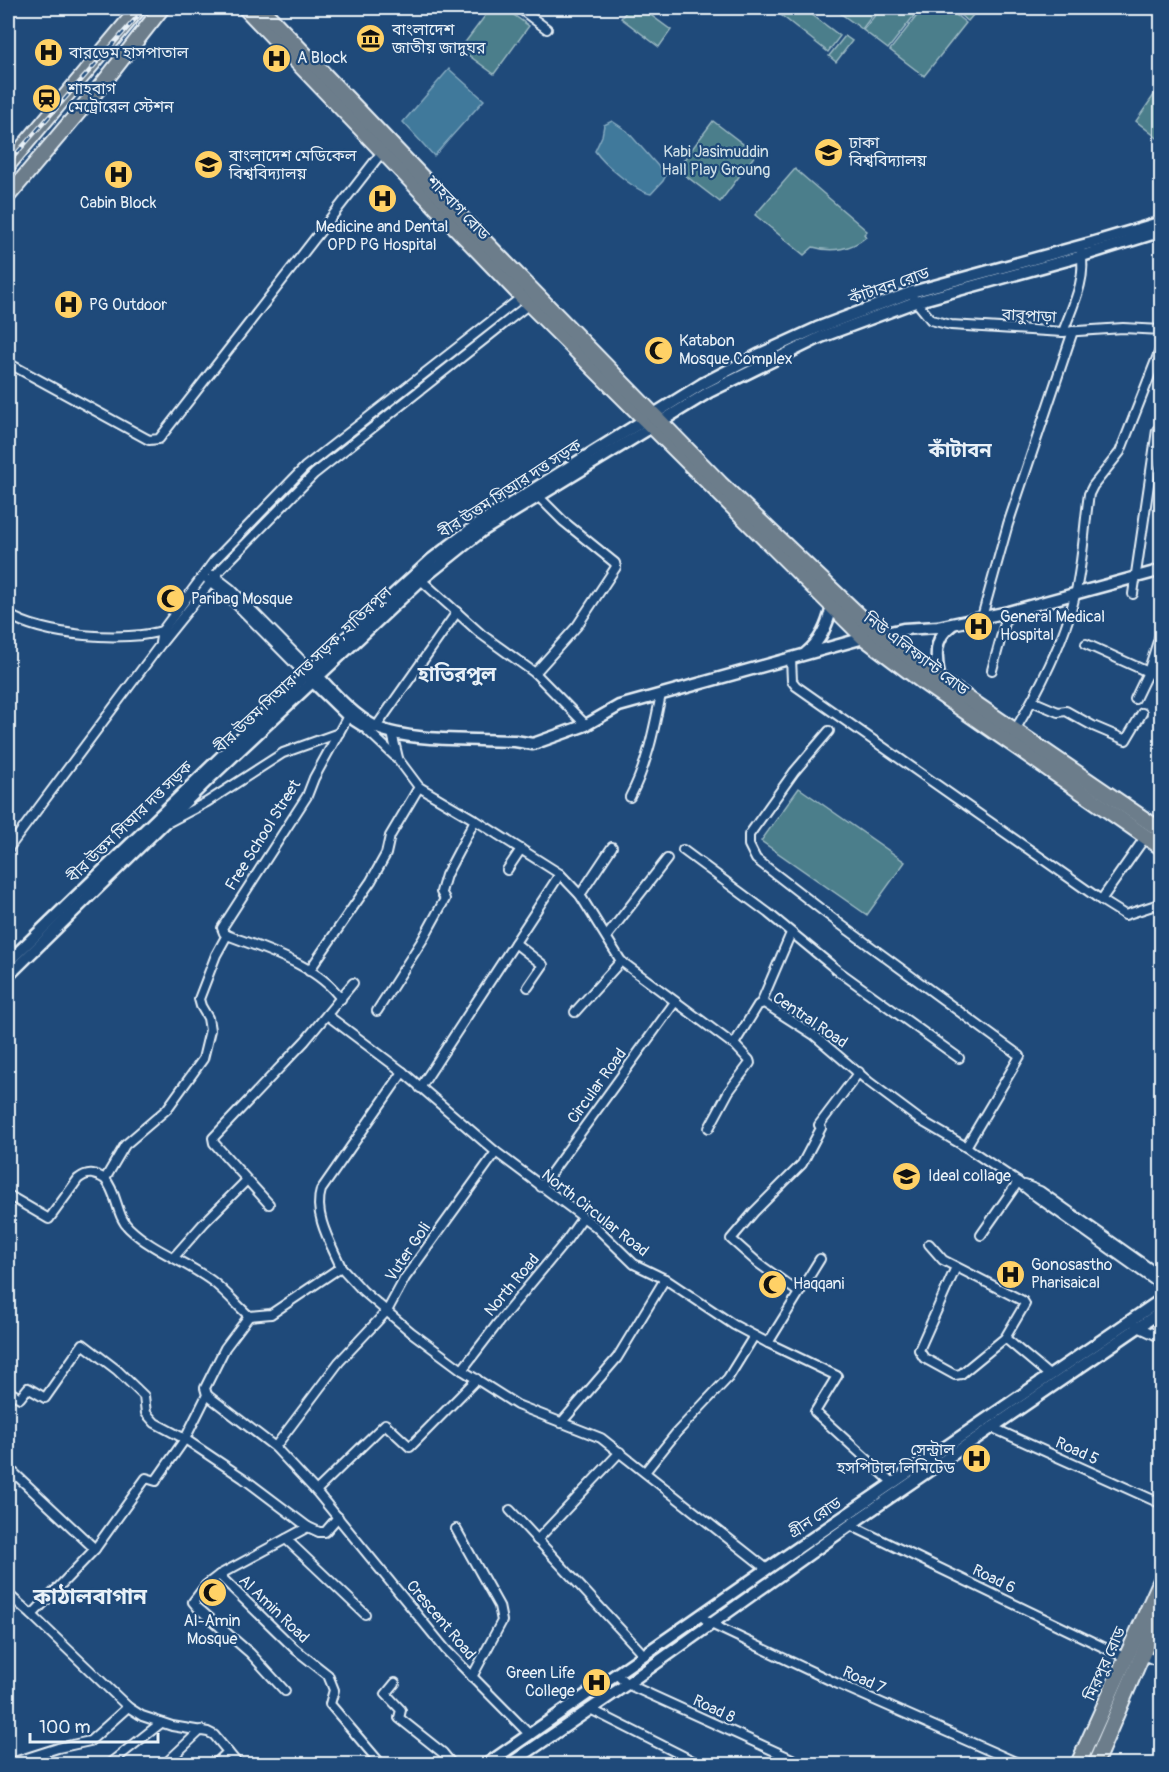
<svg xmlns="http://www.w3.org/2000/svg" width="1169" height="1772" font-family="Pangolin,'Noto Sans Bengali',sans-serif">
<style>
.green{fill:#4b7e8b;stroke:#9ab8c2;stroke-width:1.5}
.water{fill:#41799b;stroke:#84a9c0;stroke-width:1.5}
.lines{fill:none;stroke-linecap:round;stroke-linejoin:round}
.street-casing{stroke:#e8f1f8;stroke-width:12}
.secondary-casing{stroke:#e8f1f8;stroke-width:15}
.highway-casing{stroke:#e8f1f8;stroke-width:18}
.street{stroke:#1f4a7a;stroke-width:8}
.secondary{stroke:#1f4a7a;stroke-width:10}
.highway{stroke:#6c7d8b;stroke-width:14}
.rail-casing{stroke:#e8f1f8;stroke-width:4.5}
.rail{stroke:#1f4a7a;stroke-width:2;stroke-dasharray:7;stroke-linecap:butt}
.labels{text-anchor:middle;dominant-baseline:central;stroke-width:4.5;stroke-linejoin:round;paint-order:stroke}
.poi-label{font-size:16px;fill:#e8f1f8;stroke:#1f4a7a;text-anchor:start}
.park-label{font-size:16px;fill:#d0e0e8;stroke:#1f4a7a}
.street-label{font-size:16px;fill:#e8f1f8;stroke:#1f4a7a}
.quarter-label{font-size:20px;font-weight:bold;fill:#e8f1f8;stroke:#1f4a7a}
.district-label{font-size:22px;font-weight:bold;fill:#e8f1f8;stroke:#1f4a7a}
</style>
<rect width="100%" height="100%" fill="#1f4a7a"/>
<filter id="ink" filterUnits="userSpaceOnUse"><feTurbulence type="fractalNoise" baseFrequency=".0167" numOctaves="2"/><feDisplacementMap in="SourceGraphic" scale="12" xChannelSelector="R" yChannelSelector="G"/><feConvolveMatrix kernelMatrix="1 2 1 2 8 2 1 2 1" color-interpolation-filters="sRGB"/></filter>
<g filter="url(#ink)">
<!-- green -->
<g class="green">
<polygon points="491,8 504,8 529,26 494,74 460,49"/>
<polygon points="629,8 641,8 671,30 659,47 621,18"/>
<polygon points="772,8 803,8 840,36 828,52"/>
<polygon points="833,8 878,8 862,29"/>
<polygon points="881,8 920,8 888,49 863,30"/>
<polygon points="923,8 947,8 966,23 924,76 890,50"/>
<polygon points="950,8 979,8 968,21"/>
<polygon points="845,36 852,41 836,62 829,56"/>
<polygon points="1161,85 1161,141 1136,121"/>
<polygon points="713,121 756,154 720,202 677,169"/>
<path d="M795 169 867 231 864 234 866 237C852 249 832 253 813 247L804 255 755 215Z"/>
<polygon points="799,788 905,862 867,915 761,841"/>
</g>
<!-- water -->
<g class="water">
<polygon points="449,69 484,100 434,156 403,122"/>
<path d="M612 121 627 131 666 175 663 181 651 194C636 192 603 163 595 151L602 136 604 125Z"/>
</g>
<g class="lines">
<defs>
<g id="street">
<polyline points="519,8 547,29"/>
<polyline points="914,299 931,320 951,325 1063,332 1123,328 1162,330"/>
<path d="M1063 332C1072 307 1087 279 1081 253"/>
<polyline points="8,363 149,440 159,439 382,152"/>
<polyline points="213,575 231,589 311,670"/>
<polyline points="208,580 227,595 306,675"/>
<polyline points="421,580 481,634 535,673 586,725"/>
<polyline points="1133,594 1157,430"/>
<path d="M8 614C41 636 127 643 165 630"/>
<polyline points="982,617 1008,524 1073,331"/>
<polyline points="160,643 162,631 214,561 305,467 522,297"/>
<polyline points="1086,644 1148,672 1162,629"/>
<polyline points="791,658 792,681 796,686 1101,900 1125,915 1162,903"/>
<polyline points="992,670 1008,612"/>
<polyline points="535,673 577,626 616,567 615,563 563,521 539,497"/>
<polyline points="1135,699 1148,672 1162,678"/>
<polyline points="1032,701 1058,712 1066,711 1093,726 1126,740 1142,713"/>
<polyline points="376,727 457,612"/>
<polyline points="366,729 398,759 419,787 475,820 560,874 580,895 621,961 730,1042 734,1044 758,1005 764,1003 814,1035 869,1082 920,1120 966,1147 1018,1182 1037,1197 1162,1286"/>
<path d="M1015 730C1038 692 1065 639 1075 595 1083 562 1084 527 1089 494L1093 486 1120 452 1162 345"/>
<polyline points="829,731 794,772 749,835 749,845 756,859 840,924 1020,1056 966,1147"/>
<polyline points="392,733 398,758"/>
<path d="M630 797C647 765 654 730 661 694"/>
<polyline points="169,822 207,802 283,753 339,733"/>
<polyline points="8,849 160,645 222,568 314,474 529,304"/>
<polyline points="683,850 768,913 837,970 959,1058"/>
<polyline points="507,870 521,849"/>
<polyline points="580,895 612,847"/>
<polyline points="1101,900 1146,836"/>
<polyline points="607,936 667,859"/>
<polyline points="515,943 543,965 528,987"/>
<polyline points="309,971 371,881 386,854 390,836 419,787"/>
<path d="M341 999C318 965 264 949 227 935L224 933 222 928 307 796 314 778 348 716"/>
<polyline points="761,1003 791,933"/>
<polyline points="377,1011 423,939 445,899 441,892 446,875 475,820"/>
<polyline points="575,1012 621,961"/>
<polyline points="327,1015 403,1072 496,1152 595,1226 634,1264 665,1279 734,1325 768,1343 837,1376 815,1412 892,1482"/>
<polyline points="420,1088 560,874"/>
<polyline points="709,1128 729,1091 750,1063 749,1060 734,1044"/>
<path d="M105 1179C118 1194 116 1216 129 1228 153 1251 185 1261 212 1281 225 1291 237 1305 249 1316L271 1314 341 1267 363 1291 411 1332 462 1370 517 1405 601 1438 767 1569"/>
<polyline points="1025,1185 1040,1191 1162,1277"/>
<polyline points="541,1187 675,1002"/>
<path d="M8 1195 49 1219 78 1179C88 1171 94 1173 105 1179L125 1145 167 1109 203 1059 210 1030 208 1018 201 1006 199 999 216 955 227 935"/>
<polyline points="269,1204 214,1143 213,1138 305,1041 353,983"/>
<polyline points="981,1235 1018,1182"/>
<polyline points="929,1244 943,1260 1023,1301 1025,1304 1005,1338 961,1374 955,1375 924,1358 919,1350 956,1267"/>
<polyline points="174,1257 204,1223 246,1181"/>
<path d="M341 1267C331 1244 313 1215 321 1190L403 1072"/>
<polyline points="798,1292 758,1263 731,1239 754,1212 802,1164 821,1128 819,1125 859,1072"/>
<polyline points="1136,1326 1162,1338"/>
<polyline points="1005,1338 1049,1375"/>
<polyline points="768,1343 820,1259"/>
<polyline points="462,1370 498,1323 566,1241 583,1217"/>
<polyline points="8,1391 20,1398 28,1388 45,1398 83,1344 117,1370 144,1396 146,1413 155,1423 185,1439 243,1478 308,1527 319,1532 325,1532 338,1517"/>
<polyline points="207,1395 275,1447 316,1491 446,1650 530,1735"/>
<polyline points="561,1423 617,1358 665,1279"/>
<polyline points="991,1427 1162,1504"/>
<polyline points="275,1447 339,1362 387,1311 405,1278 496,1152"/>
<polyline points="645,1472 677,1432 728,1378 754,1336"/>
<polyline points="14,1473 95,1549"/>
<polyline points="316,1491 385,1424 410,1447 477,1379"/>
<polyline points="510,1510 644,1655"/>
<polyline points="850,1525 1126,1658"/>
<polyline points="456,1529 499,1606 502,1621 472,1677"/>
<polyline points="286,1539 365,1614"/>
<polyline points="537,1540 620,1452"/>
<polyline points="219,1575 295,1649 328,1675 334,1690 330,1704 381,1764"/>
<polyline points="8,1594 32,1615 128,1707 142,1716 172,1726 208,1732 214,1735 238,1764"/>
<polyline points="32,1615 95,1549 146,1478 156,1481 157,1479 185,1439 207,1395 205,1388 225,1348 249,1316"/>
<polyline points="700,1615 711,1624 836,1683 1020,1764"/>
<polyline points="1141,1654 1162,1663"/>
<polyline points="617,1675 627,1684 803,1764"/>
<polyline points="395,1683 386,1694 401,1710 399,1718 443,1753 452,1764"/>
<polyline points="285,1691 250,1653 198,1608 193,1602 206,1585 219,1575 308,1527"/>
<polyline points="590,1709 699,1764"/>
<polyline points="8,1764 58,1748 90,1741 128,1707"/>
<polyline points="109,1764 161,1723"/>
<polyline points="165,1764 201,1730"/>
<polyline points="215,1764 228,1752"/>
<polyline points="678,1764 682,1756"/>
</g>
<g id="secondary">
<path d="M806 653C821 641 827 625 832 607"/>
<path d="M314 672C332 691 352 715 376 727 406 742 479 739 515 741L533 744 586 725 619 706 864 638 903 629 938 627 1008 612 1162 570"/>
<polyline points="309,678 348,716 370,730"/>
<path d="M940 681C936 659 932 639 952 625"/>
<polyline points="8,962 311,670 432,559 478,524 702,384 760,354 817,328 912,292 1091,243 1162,222"/>
<polyline points="8,976 212,776 421,580 482,531 709,392 821,337 915,302 1082,256 1162,231"/>
<polyline points="487,1764 767,1569 1162,1299"/>
<polyline points="510,1764 627,1684 860,1518 1162,1311"/>
</g>
<g id="highway">
<polyline points="245,8 522,297 864,638 924,683 1162,848"/>
<polyline points="261,8 425,180 720,483 879,634 940,681 963,695 1162,831"/>
<polyline points="8,165 139,8"/>
<polyline points="8,196 104,82 162,8"/>
<polyline points="1078,1764 1162,1578"/>
<polyline points="1095,1764 1162,1609"/>
</g>
</defs>
<!-- street casing -->
<use href="#street" class="street-casing"/>
<!-- secondary casing -->
<use href="#secondary" class="secondary-casing"/>
<!-- highway casing -->
<use href="#highway" class="highway-casing"/>
<!-- street -->
<use href="#street" class="street"/>
<!-- secondary -->
<use href="#secondary" class="secondary"/>
<!-- highway -->
<use href="#highway" class="highway"/>
<defs>
<polyline id="rail" points="8,163 145,8"/>
</defs>
<!-- rail casing -->
<use href="#rail" class="rail-casing"/>
<!-- rail -->
<use href="#rail" class="rail"/>
</g>
</g>
<!-- icons -->
<defs>
<symbol id="museum-disc" viewBox="-11 -11 22 22"><circle r="9.5" fill="#ffd166" stroke="#1f4a7a"/><path d="M0-6L6-3V-2H-6V-3ZM-5-1h2V3h-2ZM-1-1h2V3h-2ZM3-1h2V3H3ZM-6 4H6V6H-6Z" fill="#111"/></symbol>
<symbol id="hospital-disc" viewBox="-11 -11 22 22"><circle r="9.5" fill="#ffd166" stroke="#1f4a7a"/><path d="M-5-5h3v3.5h4V-5h3V5h-3V1.5h-4V5h-3Z" fill="#111"/></symbol>
<symbol id="station-disc" viewBox="-11 -11 22 22"><circle r="9.5" fill="#ffd166" stroke="#1f4a7a"/><path d="M-3-6H3Q5-6 5-4V2Q5 4 3 4L4.5 6H3L1.5 4h-3L-3 6H-4.5L-3 4Q-5 4-5 2V-4Q-5-6-3-6ZM-3.5-4v3h7v-3ZM-3.5 1v1.5H-2V1ZM2 1v1.5H3.5V1Z" fill="#111"/></symbol>
<symbol id="university-disc" viewBox="-11 -11 22 22"><circle r="9.5" fill="#ffd166" stroke="#1f4a7a"/><path d="M0-5L7-2L0 1L-7-2ZM-4 1L0 2.5L4 1V4Q0 6-4 4Z" fill="#111"/></symbol>
<symbol id="mosque-disc" viewBox="-11 -11 22 22"><circle r="9.5" fill="#ffd166" stroke="#1f4a7a"/><path d="M3.5-4.9A6 6 0 1 0 3.5 4.9A5 5 0 1 1 3.5-4.9Z" fill="#111"/></symbol>
</defs>
<g fill-rule="evenodd">
<use href="#museum-disc" x="354" y="22" width="33" height="33"/>
<use href="#hospital-disc" x="32" y="36" width="33" height="33"/>
<use href="#hospital-disc" x="260" y="42" width="33" height="33"/>
<use href="#station-disc" x="30" y="82" width="33" height="33"/>
<use href="#university-disc" x="812" y="136" width="33" height="33"/>
<use href="#university-disc" x="192" y="148" width="33" height="33"/>
<use href="#hospital-disc" x="102" y="158" width="33" height="33"/>
<use href="#hospital-disc" x="366" y="182" width="33" height="33"/>
<use href="#hospital-disc" x="52" y="288" width="33" height="33"/>
<use href="#mosque-disc" x="642" y="334" width="33" height="33"/>
<use href="#mosque-disc" x="154" y="582" width="33" height="33"/>
<use href="#hospital-disc" x="962" y="610" width="33" height="33"/>
<use href="#university-disc" x="890" y="1160" width="33" height="33"/>
<use href="#hospital-disc" x="994" y="1258" width="33" height="33"/>
<use href="#mosque-disc" x="756" y="1268" width="33" height="33"/>
<use href="#hospital-disc" x="960" y="1442" width="33" height="33"/>
<use href="#mosque-disc" x="196" y="1576" width="33" height="33"/>
<use href="#hospital-disc" x="580" y="1666" width="33" height="33"/>
</g>
<g class="labels">
<!-- poi labels -->
<g class="poi-label">
<text x="392" y="30">বাংলাদেশ<tspan x="392" dy="18">জাতীয় জাদুঘর</tspan></text>
<text x="69" y="53">বারডেম হাসপাতাল</text>
<text x="297" y="58">A Block</text>
<text x="68" y="89">শাহবাগ<tspan x="68" dy="18">মেট্রোরেল স্টেশন</tspan></text>
<text x="849" y="143">ঢাকা<tspan x="849" dy="18">বিশ্ববিদ্যালয়</tspan></text>
<text x="229" y="156">বাংলাদেশ মেডিকেল<tspan x="229" dy="18">বিশ্ববিদ্যালয়</tspan></text>
<text x="118" y="203" text-anchor="middle">Cabin Block</text>
<text x="382" y="227" text-anchor="middle">Medicine and Dental<tspan x="382" dy="18">OPD PG Hospital</tspan></text>
<text x="89" y="305">PG Outdoor</text>
<text x="679" y="341">Katabon<tspan x="679" dy="18">Mosque Complex</tspan></text>
<text x="191" y="599">Paribag Mosque</text>
<text x="1000" y="617">General Medical<tspan x="1000" dy="18">Hospital</tspan></text>
<text x="928" y="1176">Ideal collage</text>
<text x="1031" y="1265">Gonosastho<tspan x="1031" dy="18">Pharisaical</tspan></text>
<text x="793" y="1284">Haqqani</text>
<text x="955" y="1450" text-anchor="end">সেন্ট্রাল<tspan x="955" dy="18">হসপিটাল লিমিটেড</tspan></text>
<text x="212" y="1621" text-anchor="middle">Al-Amin<tspan x="212" dy="18">Mosque</tspan></text>
<text x="575" y="1673" text-anchor="end">Green Life<tspan x="575" dy="18">College</tspan></text>
</g>
<!-- park labels -->
<g class="park-label">
<text x="716" y="152">Kabi Jasimuddin<tspan x="716" dy="18">Hall Play Groung</tspan></text>
</g>
<!-- street labels -->
<g class="street-label">
<text transform="translate(458 208) rotate(46)">শাহবাগ রোড</text>
<text transform="translate(889 286) rotate(-19)">কাঁটাবন রোড</text>
<text transform="translate(1029 316) rotate(3)">বাবুপাড়া</text>
<text transform="translate(510 489) rotate(-33)">বীর উত্তম সিআর দত্ত সড়ক</text>
<text transform="translate(916 654) rotate(37)">নিউ এলিফ্যান্ট রোড</text>
<text transform="translate(303 670) rotate(-43)">বীর উত্তম সিআর দত্ত সড়ক, হাতিরপুল</text>
<text transform="translate(130 822) rotate(-44)">বীর উত্তম সিআর দত্ত সড়ক</text>
<text transform="translate(263 835) rotate(-58)">Free School Street</text>
<text transform="translate(810 1020) rotate(34)">Central Road</text>
<text transform="translate(597 1086) rotate(-54)">Circular Road</text>
<text transform="translate(595 1213) rotate(38)">North Circular Road</text>
<text transform="translate(408 1252) rotate(-56)">Vuter Goli</text>
<text transform="translate(512 1285) rotate(-50)">North Road</text>
<text transform="translate(1077 1451) rotate(24)">Road 5</text>
<text transform="translate(815 1518) rotate(-34)">গ্রীন রোড</text>
<text transform="translate(994 1579) rotate(26)">Road 6</text>
<text transform="translate(274 1609) rotate(44)">Al Amin Road</text>
<text transform="translate(441 1620) rotate(50)">Crescent Road</text>
<text transform="translate(1105 1664) rotate(-66)">মিরপুর রোড</text>
<text transform="translate(864 1680) rotate(24)">Road 7</text>
<text transform="translate(714 1709) rotate(25)">Road 8</text>
</g>
<!-- quarter labels -->
<g class="quarter-label">
<text x="960" y="450">কাঁটাবন</text>
<text x="457" y="674">হাতিরপুল</text>
</g>
<!-- district labels -->
<g class="district-label">
<text x="90" y="1597">কাঠালবাগান</text>
</g>
</g>
<!-- margin -->
<rect width="1169" height="1772" fill="none" stroke="#1f4a7a" stroke-width="30"/>
<rect x="15" y="15" width="1139" height="1742" fill="none" stroke="#e8f1f8" stroke-width="2" filter="url(#ink)"/>
<!-- scale -->
<path d="M30 1733v9h128v-9" fill="none" stroke="#e8f1f8" stroke-width="3"/>
<text x="39" y="1733" font-size="18" fill="#e8f1f8" stroke="#1f4a7a" stroke-width="4.5" paint-order="stroke">100 m</text>
</svg>
